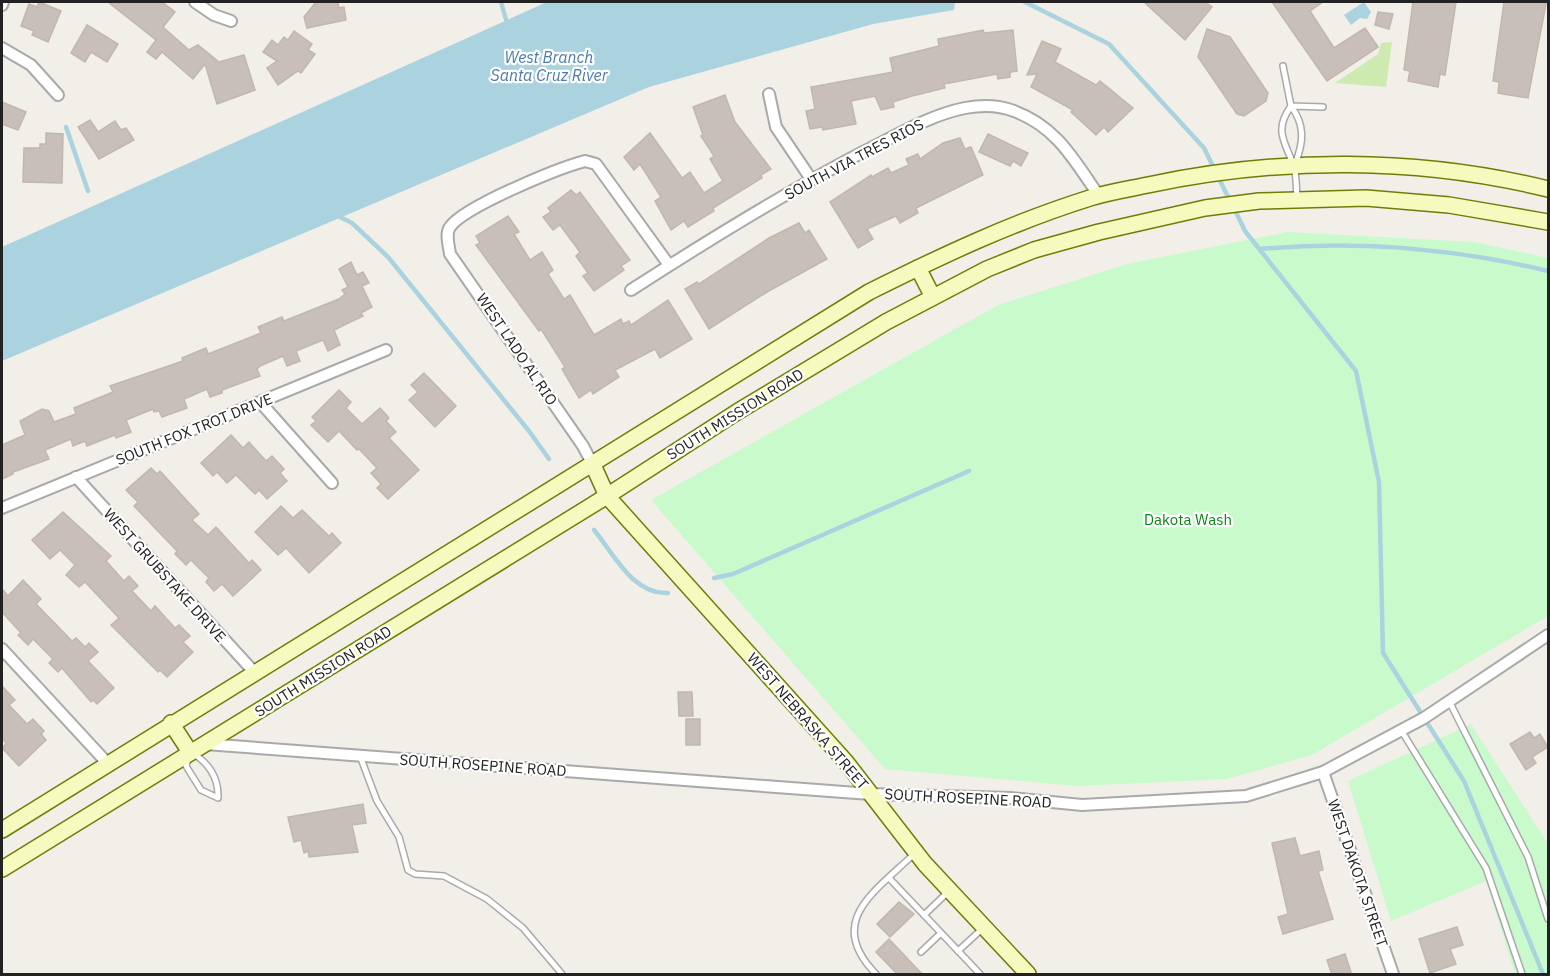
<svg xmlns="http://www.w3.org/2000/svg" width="1550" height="976" font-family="'IBM Plex Sans',sans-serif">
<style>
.grass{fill:#cdebb0}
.park{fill:#c8facc}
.water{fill:#aad3df}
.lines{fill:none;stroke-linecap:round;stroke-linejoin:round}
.stream{stroke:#aad3df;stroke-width:4.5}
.building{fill:#c7bfb8;stroke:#c4b6ab;stroke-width:1.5}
.lane-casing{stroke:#a9a9a9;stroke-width:8}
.street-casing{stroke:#a9a9a9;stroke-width:14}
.secondary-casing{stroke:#707d05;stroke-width:18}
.lane{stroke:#fff;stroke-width:5}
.street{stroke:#fff;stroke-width:10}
.secondary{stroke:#f7fabf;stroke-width:15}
.labels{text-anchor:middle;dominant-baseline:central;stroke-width:4.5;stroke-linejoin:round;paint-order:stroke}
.street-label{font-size:15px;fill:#222;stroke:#fff}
.park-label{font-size:15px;fill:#0c8416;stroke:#fff}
.water-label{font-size:16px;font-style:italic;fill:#4a7aab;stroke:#fff}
</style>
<rect width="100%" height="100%" fill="#f2efe9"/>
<!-- grass -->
<polygon class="grass" points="1392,42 1386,87 1335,83 1378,54 1381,43"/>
<!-- park -->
<g class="park">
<polygon points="1287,232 1474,242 1548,258 1548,616 1312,755 1226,779 1077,786 885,769 651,500 998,305 1127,264"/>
<polygon points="1471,724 1548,844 1548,974 1515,974 1486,881 1391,921 1348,781"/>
</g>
<!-- water -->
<g class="water">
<polygon points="547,2 955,2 954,10 873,24 649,87 2,361 2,247"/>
<polygon points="1364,2 1371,12 1367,19 1360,18 1351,25 1344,15"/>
</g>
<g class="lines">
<!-- stream -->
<g class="stream">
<polyline points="501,2 507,23"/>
<polyline points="1025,2 1109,44 1204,148 1230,201"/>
<polyline points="66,127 88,191"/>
<polyline points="1234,208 1245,231 1356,371 1379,482 1383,653 1464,781 1543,974"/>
<polyline points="338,216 352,223 388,257 529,431 549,459"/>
<path d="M1260 249C1358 240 1453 248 1548 271"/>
<path d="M594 530C614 554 633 595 668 593"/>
<polyline points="714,578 733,574 969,471"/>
</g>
</g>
<!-- building -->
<g class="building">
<polygon points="39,2 61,11 48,42 32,35 34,31 21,26 29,4 37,7"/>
<polygon points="108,2 162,2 175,12 163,27 189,50 198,45 219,62 244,55 255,90 217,104 205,64 193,79 162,52 156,59 147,52 156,40"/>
<polygon points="316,2 338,2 339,8 344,7 346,20 307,28 304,17"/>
<polygon points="1144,2 1205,2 1212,7 1185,40"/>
<polygon points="1272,2 1323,2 1310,11 1334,48 1365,28 1378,47 1327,81"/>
<polygon points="1413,2 1456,2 1445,75 1440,74 1438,87 1408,81 1410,71 1404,70"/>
<polygon points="1504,2 1540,2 1546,4 1528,98 1498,93 1499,82 1493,81"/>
<polygon points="1378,12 1393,14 1389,29 1375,25"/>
<polygon points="87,25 118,44 107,62 91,52 85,62 71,53"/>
<polygon points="1207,29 1230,37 1268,93 1266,101 1244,116 1237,114 1198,57"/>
<polygon points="983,30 984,33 1013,30 1017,71 1010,72 1010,77 998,79 997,74 944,84 945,88 912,96 893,102 894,107 881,110 875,96 851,101 856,124 823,130 822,127 810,129 806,111 815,109 811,87 893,72 890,58 939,46 938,39"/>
<polygon points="294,31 312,44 308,50 315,54 301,73 298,71 278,85 267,68 277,61 263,52 272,40 278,45 284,37 288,40"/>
<polygon points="1042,41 1061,49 1055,62 1096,85 1100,81 1133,108 1108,132 1104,127 1096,135 1071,112 1073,110 1031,87 1037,74 1027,75"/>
<polygon points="725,95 735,122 771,169 761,175 762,178 713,208 714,211 688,227 684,221 671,230 655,201 661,197 640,164 634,170 624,157 650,133 682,178 690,172 704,193 723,181 710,159 714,156 701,136 703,135 693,107"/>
<polygon points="2,102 26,112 18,130 2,124"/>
<polygon points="90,120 98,132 115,121 121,130 126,128 134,140 99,159 78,127"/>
<polygon points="46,133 63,134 62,183 23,182 24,148 40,148 40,144 46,144"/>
<polygon points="988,134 1028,153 1021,166 1013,161 1010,166 979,152"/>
<polygon points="960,138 965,149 971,147 983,175 916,208 918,213 900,223 896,216 867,229 873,239 858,248 830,202 871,175 872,177 888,168 891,173 909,165 906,159 918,154 920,159 943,143"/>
<polygon points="571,190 576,195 580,192 630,260 621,266 624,270 594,291 583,276 588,273 576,256 580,252 560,225 553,230 543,217 551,212 548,208"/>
<polygon points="508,216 519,232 514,234 530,260 542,252 553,270 548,274 564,299 570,295 594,335 621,319 623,324 629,321 631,325 668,300 692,339 660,358 655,349 615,370 619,377 593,394 591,390 579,398 562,369 565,367 541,329 539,331 476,245 480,243 476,236"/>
<polygon points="799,223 805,233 809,230 827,259 767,292 709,329 685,289 697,282 699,284 769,238"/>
<polygon points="351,262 357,275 363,272 369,283 362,286 372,307 361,313 363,316 334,330 340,345 328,351 323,340 296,351 300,361 287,366 283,356 260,366 257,369 260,376 222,390 222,393 210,397 207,389 184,399 187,408 162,417 159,411 154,412 153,409 126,420 131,432 116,438 115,435 87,446 85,441 73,446 71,439 45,450 49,459 13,472 13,474 2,479 2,445 25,435 20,421 42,409 49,411 54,422 76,414 74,408 113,392 110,386 183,361 182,358 206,348 208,354 261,333 258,327 282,317 284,321 339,299 345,294 342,290 348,287 339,269"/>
<polygon points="424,373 456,406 435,427 409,400 418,392 411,385"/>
<polygon points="339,390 351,402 346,408 362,424 380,408 389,418 386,421 396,432 389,438 419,470 388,499 377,488 381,484 371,473 377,468 359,449 357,450 339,431 328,442 311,425 316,421 312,417"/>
<polygon points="231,435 243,448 249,442 266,461 272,456 284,469 280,473 287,481 267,499 259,490 255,494 236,475 227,483 217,472 213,476 201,463"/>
<polygon points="151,468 157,474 160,471 199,514 192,520 208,535 216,527 249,563 252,560 261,570 233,596 222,584 214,591 206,582 209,578 191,560 186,565 175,554 177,551 134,506 138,502 126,490"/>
<polygon points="281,506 293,518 302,510 329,536 332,533 341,543 309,573 286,548 278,555 255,532"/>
<polygon points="63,512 111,556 106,561 124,581 129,576 138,586 132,591 151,611 155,606 175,628 179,625 190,636 183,642 193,652 167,677 160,670 158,672 111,625 119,618 85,582 79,587 66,575 75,565 60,550 50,559 32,540"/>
<polygon points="23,580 41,599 36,604 72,641 76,638 85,647 89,643 98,652 88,661 114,688 97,704 93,700 91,702 62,668 58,672 49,663 53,659 33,639 28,645 18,635 21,633 2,612 2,589 8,596"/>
<polygon points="2,686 15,700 9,705 27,724 33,719 44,731 41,734 46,740 19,766 2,748 6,744 2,737"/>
<polygon points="678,692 692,692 693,716 679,716"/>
<rect x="686" y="719" width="14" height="26"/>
<polygon points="1530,732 1534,738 1540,734 1548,747 1532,757 1536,763 1526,770 1510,744"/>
<polygon points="363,804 366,823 352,825 358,852 309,857 308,851 304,853 301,840 294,842 288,817"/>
<polygon points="1295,838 1300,856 1319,851 1323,870 1318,871 1333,919 1283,934 1278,917 1288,914 1272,843"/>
<polygon points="899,902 914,914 890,937 877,924"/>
<polygon points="1457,927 1463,945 1450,949 1456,964 1430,973 1419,939"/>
<polygon points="889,939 923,975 898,975 876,952"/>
<polygon points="1345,954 1352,975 1332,975 1327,960"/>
</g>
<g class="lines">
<defs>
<g id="lane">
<polyline points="1283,66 1291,106 1323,107"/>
<path d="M1295 164C1304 142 1305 125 1291 106 1274 130 1284 140 1293 164 1297 174 1296 187 1297 198"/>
<polyline points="1449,701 1528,857 1548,919"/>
<polyline points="1401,730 1486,868 1522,974"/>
<path d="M190 752C208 761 219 778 218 798L201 790 186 766Z"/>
<polyline points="360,756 377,801 399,837 408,870 415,874 444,876 487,899 523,928 562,974"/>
<polyline points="889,878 980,974"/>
<polyline points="924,915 949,891"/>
<polyline points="958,951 983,928"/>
<polyline points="921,952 941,933"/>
<path d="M876 974C824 921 876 891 915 853"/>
</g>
<g id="street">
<polyline points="195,2 214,15 231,21"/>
<polyline points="2,5 3,2"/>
<polyline points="2,48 31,65 58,95"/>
<polyline points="769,94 776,127 811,179"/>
<path d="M631 290C707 241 784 193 865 151 897 135 930 115 965 108 981 105 999 105 1014 111 1057 127 1074 160 1099 196"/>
<polyline points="261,403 332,483"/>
<path d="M593 465 583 446 450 254C449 246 445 234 450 227 465 206 559 168 585 161L596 164 669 265"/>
<polyline points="76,477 255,673"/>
<polyline points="2,508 386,350"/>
<polyline points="2,649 109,765"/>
<polyline points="205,744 870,794 1010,798 1082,805 1246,796 1323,772 1424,718 1548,635"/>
<polyline points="1323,772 1393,974"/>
</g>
<g id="secondary">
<polyline points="918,268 933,297"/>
<polyline points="593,465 607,496 846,762 925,864 1028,974"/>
<polyline points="171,723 190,752"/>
<path d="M2 830 869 292C941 256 1013 222 1090 198 1109 192 1129 189 1148 185 1279 157 1418 157 1548 189"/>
<polyline points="2,869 607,496 737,412 886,322 987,269 1034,250 1099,232 1205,208 1259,201 1366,198 1449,205 1548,222"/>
</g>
</defs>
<!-- lane casing -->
<use href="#lane" class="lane-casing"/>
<!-- street casing -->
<use href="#street" class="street-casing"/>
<!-- secondary casing -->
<use href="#secondary" class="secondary-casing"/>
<!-- lane -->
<use href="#lane" class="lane"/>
<!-- street -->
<use href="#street" class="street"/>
<!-- secondary -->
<use href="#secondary" class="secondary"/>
</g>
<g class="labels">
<!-- street labels -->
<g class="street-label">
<text transform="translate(854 159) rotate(-28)">SOUTH VIA TRES RIOS</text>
<text transform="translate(517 349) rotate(56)">WEST LADO AL RIO</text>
<text transform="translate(735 414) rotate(-32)">SOUTH MISSION ROAD</text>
<text transform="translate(194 429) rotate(-22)">SOUTH FOX TROT DRIVE</text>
<text transform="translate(165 575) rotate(48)">WEST GRUBSTAKE DRIVE</text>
<text transform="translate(323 671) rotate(-32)">SOUTH MISSION ROAD</text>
<text transform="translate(808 721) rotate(49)">WEST NEBRASKA STREET</text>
<text transform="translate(483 765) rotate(4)">SOUTH ROSEPINE ROAD</text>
<text transform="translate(968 798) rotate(3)">SOUTH ROSEPINE ROAD</text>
<text transform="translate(1358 873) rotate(71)">WEST DAKOTA STREET</text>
</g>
<!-- park labels -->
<g class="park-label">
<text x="1188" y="519">Dakota Wash</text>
</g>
<!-- water labels -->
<g class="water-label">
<text x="549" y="57">West Branch<tspan x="549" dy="18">Santa Cruz River</tspan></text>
</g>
</g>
<!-- border -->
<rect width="1550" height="976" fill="none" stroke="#222222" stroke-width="6"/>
</svg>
